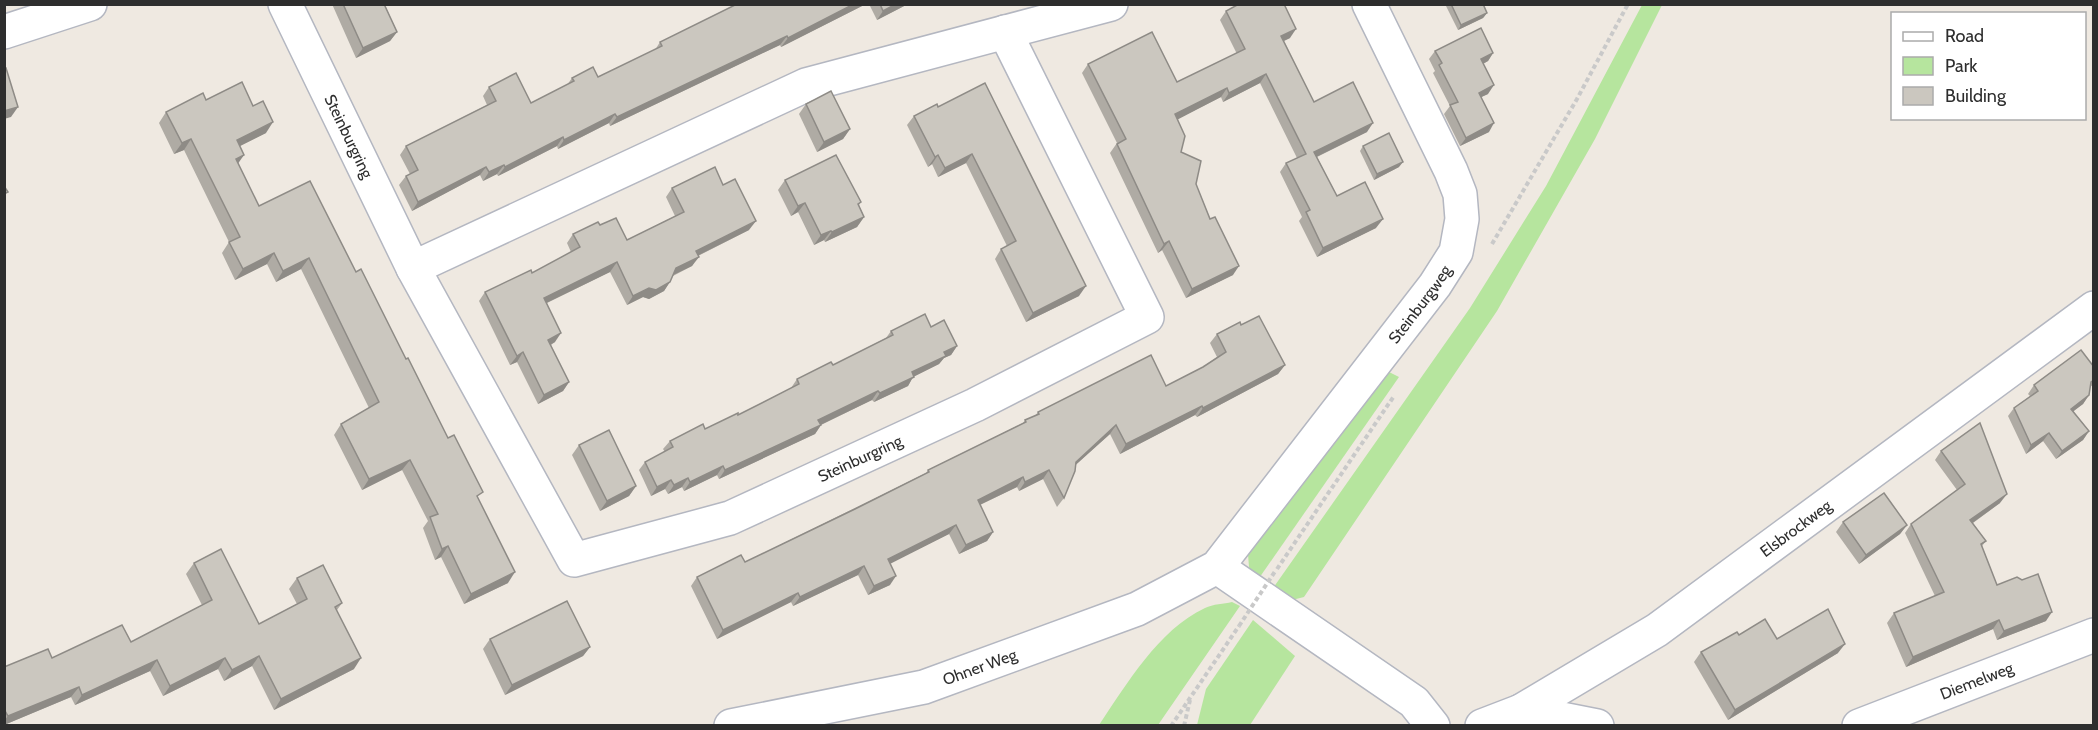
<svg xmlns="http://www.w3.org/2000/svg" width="2098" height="730" font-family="Cabin,sans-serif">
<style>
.green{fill:#b6e59e}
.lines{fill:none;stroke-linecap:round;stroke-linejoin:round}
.minor-casing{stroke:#b4b7c1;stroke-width:36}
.path{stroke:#c9c9c9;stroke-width:4;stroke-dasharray:4.5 3;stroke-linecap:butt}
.minor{stroke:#fff;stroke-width:33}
.path-bridge{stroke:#c9c9c9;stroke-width:4;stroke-dasharray:4.5 3;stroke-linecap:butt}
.wall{fill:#afaba4}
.shaded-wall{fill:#8e8b86}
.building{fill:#cbc7bf;stroke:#8e8b86;stroke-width:1.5}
.labels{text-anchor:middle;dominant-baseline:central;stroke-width:4.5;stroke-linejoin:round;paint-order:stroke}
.street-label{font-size:16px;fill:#2e2e2e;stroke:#fff}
</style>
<rect width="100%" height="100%" fill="#efe9e1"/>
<!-- green -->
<g class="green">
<polygon points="1642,5 1662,5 1595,139 1497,311 1304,597 1292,600 1271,591 1470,308 1546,186"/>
<polygon points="1387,371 1399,377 1255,584 1249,567 1248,554"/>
<path d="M1232 602 1240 606 1158 725H1099C1127 684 1158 630 1205 608 1213 604 1224 604 1232 602Z"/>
<polygon points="1253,620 1295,656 1250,725 1197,725 1206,689"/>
</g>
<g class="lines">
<defs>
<g id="minor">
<path id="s1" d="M285 4 413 268 806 85 1111 4"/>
<polyline points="4,32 90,4"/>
<path id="s2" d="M413 268 574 560 730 518 975 405 1147 317 1005 32"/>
<polyline points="1217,567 1414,702 1433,726"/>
<polyline points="1521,711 1597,726"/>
<path id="s3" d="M731 726 924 687 1137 609 1217 567 1435 285 1456 252 1462 219 1460 194 1451 171 1369 4"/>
<path id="s4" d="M1482 726 1521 711 1657 630 2094 308"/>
<path id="s5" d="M1859 726 2094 635"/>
</g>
</defs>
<!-- minor casing -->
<use href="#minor" class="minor-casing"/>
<!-- path -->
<g class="path">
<polyline points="1492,244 1577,99 1628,4"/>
<polyline points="1277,569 1394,396"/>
<polyline points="1171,726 1239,626"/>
<polyline points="1184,726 1190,700"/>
</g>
<!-- minor -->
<use href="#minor" class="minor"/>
<!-- path-bridge -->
<polyline class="path-bridge" points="1239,626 1276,570"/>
</g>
<!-- wall -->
<g class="wall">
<polygon points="332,4 387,4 385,5 397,32 390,41 356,58"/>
<polygon points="866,4 781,47 780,45 610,126 609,123 558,149 557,146 498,176 497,174 483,181 480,175 412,211 399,185 406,176 410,174 400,155 406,146 487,105 483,96 489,87 531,103 567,85 572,78 598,77 655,50 660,42"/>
<polygon points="869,4 908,4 877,20"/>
<polygon points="1445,4 1483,4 1487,13 1483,18 1458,30"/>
<polygon points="1226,11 1290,38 1284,41 1314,102 1367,132 1317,157 1337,196 1376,228 1317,257 1299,221 1302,217 1280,172 1286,163 1297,158 1260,83 1223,102 1221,97 1177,119 1181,152 1196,184 1233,275 1186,298 1162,250 1158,253 1110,153 1117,143 1082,73 1088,64 1177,82 1237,54 1220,20"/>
<polygon points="1435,51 1493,53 1488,61 1483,64 1488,94 1481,97 1489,132 1460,146 1444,114 1450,106 1433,73 1435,71 1429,59"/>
<polygon points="206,100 266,133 240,146 238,164 259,206 356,272 406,359 478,499 508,583 464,604 441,557 435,560 423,528 428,521 402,470 362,490 334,435 341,424 369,408 301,269 276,282 267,264 235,280 222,253 229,242 184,150 174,154 159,123 166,112"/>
<polygon points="806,104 850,129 843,139 817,152 799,114"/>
<polygon points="938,107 1079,296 1026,322 995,259 1001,249 1007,246 966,163 938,177 932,164 928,167 907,125 914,116"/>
<polygon points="1363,146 1399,167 1374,180 1360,151"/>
<polygon points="785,180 861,202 859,205 864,217 857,227 825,242 824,240 814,245 798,212 791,216 778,190"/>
<polygon points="723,185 749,230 698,256 692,266 673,276 664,291 649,299 643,297 627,305 610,272 547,303 555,342 551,345 569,382 563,391 538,404 517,362 510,365 479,301 485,292 532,273 571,252 567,243 573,234 600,225 627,240 675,216 666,197 672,188"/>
<polygon points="1241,325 1285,365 1278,374 1197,417 1195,415 1120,454 1110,434 1075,465 1064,498 1057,507 1043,479 1019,491 1017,487 980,505 993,532 987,541 959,554 949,534 890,563 890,585 868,595 858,575 793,606 791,602 717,639 691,586 697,577 745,562 926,473 928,470 1023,423 1025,420 1035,416 1038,412 1166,386 1203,367 1217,357 1210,343 1217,334"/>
<polygon points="931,327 957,346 951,355 944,358 939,364 913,377 908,386 874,402 872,400 821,425 815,434 719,479 717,475 684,491 682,487 668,494 665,489 651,496 639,470 645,462 665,452 663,449 670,441 705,429 738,415 791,388 797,379 833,365 886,338 891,331"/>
<polygon points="2094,367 2094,384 2090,387 2089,395 2083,404 2073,411 2089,431 2083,440 2056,459 2043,441 2026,454 2008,416 2014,408 2030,396 2028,394 2034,385"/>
<polygon points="579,445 636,486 629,496 600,511 572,455"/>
<polygon points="1941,451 2000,503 1973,523 1986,541 1982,546 1997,585 2046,621 1997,640 1993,629 1906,667 1887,623 1894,613 1935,596 1905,533 1911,524 1957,490 1935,460"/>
<polygon points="1843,522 1907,525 1900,534 1859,564 1836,532"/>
<polygon points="194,563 259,624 297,604 289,589 297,578 342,603 337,610 354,669 274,710 252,666 224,681 218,669 163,696 150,671 75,705 71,697 4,725 4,667 131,642 202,605 186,574"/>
<polygon points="1739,635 1777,639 1838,653 1728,720 1694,662 1701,652"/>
<polygon points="490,639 590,647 583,656 505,695 483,649"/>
</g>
<!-- shaded-wall -->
<g class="shaded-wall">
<polygon points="854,4 866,4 781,47 788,38"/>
<polygon points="896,4 908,4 877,20 883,11"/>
<polygon points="1487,13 1483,18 1458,30 1461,25"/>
<polygon points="1296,29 1290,38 1275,45 1281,36"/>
<polygon points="397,32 390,41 356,58 363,48"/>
<polygon points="787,36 780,45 610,126 617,117"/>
<polygon points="1493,53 1488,61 1475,68 1481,59"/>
<polygon points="1266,74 1260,83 1223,102 1229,93"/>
<polygon points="1494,85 1488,94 1473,101 1479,93"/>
<polygon points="1227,88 1221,97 1169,124 1175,114"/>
<polygon points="18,107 11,117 4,119 4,111"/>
<polygon points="615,114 609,123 558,149 564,140"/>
<polygon points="273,122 266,133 230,151 237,140"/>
<polygon points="1373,123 1367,132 1308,161 1314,152"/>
<polygon points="1494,123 1489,132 1460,146 1466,138"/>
<polygon points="850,129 843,139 817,152 824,142"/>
<polygon points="563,137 557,146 498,176 505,167"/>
<polygon points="191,139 184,150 174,154 182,143"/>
<polygon points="972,154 966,163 938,177 945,168"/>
<polygon points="244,155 237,165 236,159"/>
<polygon points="938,155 932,164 928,167 935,157"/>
<polygon points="1403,162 1399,167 1374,180 1377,174"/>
<polygon points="504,165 497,174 483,181 489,172"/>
<polygon points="486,167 480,175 412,211 418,202"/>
<polygon points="805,203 798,212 791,216 798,206"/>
<polygon points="864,217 857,227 825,242 832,232"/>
<polygon points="1383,219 1376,228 1317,257 1323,248"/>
<polygon points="756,221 749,230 689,260 696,251"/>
<polygon points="831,231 824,240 814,245 821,235"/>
<polygon points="1169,241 1162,250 1158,253 1164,244"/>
<polygon points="274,253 267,264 235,280 243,269"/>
<polygon points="699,257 692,266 669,277 676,268"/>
<polygon points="309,258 301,269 276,282 283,271"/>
<polygon points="617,262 610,272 538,307 544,298"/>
<polygon points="1239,266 1233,275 1186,298 1192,289"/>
<polygon points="670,282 664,291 649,299 643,297 627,305 633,296 649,288"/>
<polygon points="1086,286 1079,296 1026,322 1033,313"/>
<polygon points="561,333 555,342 542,349 548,340"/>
<polygon points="957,346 951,355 944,358 939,364 913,377 908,386 874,402 880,393 944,352"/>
<polygon points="523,352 517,362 510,365 517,356"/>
<polygon points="1285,365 1278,374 1197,417 1203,408"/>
<polygon points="569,382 563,391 538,404 544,395"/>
<polygon points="878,391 872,400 812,429 818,420"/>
<polygon points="2089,395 2083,404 2066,417 2071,409"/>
<polygon points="1202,406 1195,415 1120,454 1126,444"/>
<polygon points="821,425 815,434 719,479 725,470"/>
<polygon points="1116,425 1110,434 1069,471 1076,462"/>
<polygon points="2089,431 2083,440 2056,459 2062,451"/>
<polygon points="2049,433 2043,441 2026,454 2031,445"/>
<polygon points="410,460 402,470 362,490 369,479"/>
<polygon points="723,466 717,475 684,491 690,482"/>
<polygon points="1049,470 1043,479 1019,491 1025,482"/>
<polygon points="1023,477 1017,487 971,509 978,500"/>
<polygon points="688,478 682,487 668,494 674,485"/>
<polygon points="671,480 665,489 651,496 657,487"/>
<polygon points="636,486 629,496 600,511 607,501"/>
<polygon points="2007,494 2000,503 1964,529 1970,520"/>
<polygon points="956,525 949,534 882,568 888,559"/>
<polygon points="1907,525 1900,534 1859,564 1866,555"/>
<polygon points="993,532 987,541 959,554 966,545"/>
<polygon points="448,546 441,557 435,560 442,549"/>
<polygon points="864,566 858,575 793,606 800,597"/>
<polygon points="515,572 508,583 464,604 471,594"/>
<polygon points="896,576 890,585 868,595 874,586"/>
<polygon points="798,593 791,602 717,639 723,630"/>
<polygon points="2052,612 2046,621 1997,640 2004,631"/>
<polygon points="1999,620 1993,629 1906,667 1913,657"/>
<polygon points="1845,644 1838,653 1728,720 1735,710"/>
<polygon points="590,647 583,656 505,695 512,685"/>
<polygon points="259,656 252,666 224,681 232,670"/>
<polygon points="225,658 218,669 163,696 170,686"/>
<polygon points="361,658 354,669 274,710 281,699"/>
<polygon points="157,660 150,671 75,705 82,695"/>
<polygon points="79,687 71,697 4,725 4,721 8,716"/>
</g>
<!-- building -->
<g class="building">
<polygon points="343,4 384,4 397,32 363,48"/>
<polygon points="737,4 854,4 788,38 787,36 617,117 615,114 564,140 563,137 505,167 504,165 489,172 486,167 418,202 406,176 418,170 406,146 496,101 489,87 516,73 531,103 574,81 572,78 593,67 598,77 662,46 660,42"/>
<polygon points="880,4 896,4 883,11"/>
<polygon points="1239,4 1284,4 1296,29 1281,36 1314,102 1353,82 1373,123 1314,152 1337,196 1365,182 1383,219 1323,248 1306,212 1310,210 1286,163 1306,154 1266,74 1229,93 1227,88 1175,114 1185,136 1181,152 1201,161 1196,184 1210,219 1215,217 1239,266 1192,289 1169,241 1164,244 1117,144 1126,139 1088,64 1152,32 1177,82 1245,49 1226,11"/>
<polygon points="1451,4 1483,4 1487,13 1461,25"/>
<polygon points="1481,28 1493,53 1481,59 1494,85 1479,93 1494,123 1466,138 1450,105 1458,102 1439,65 1442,63 1435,51"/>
<polygon points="6,68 18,107 4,111 4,69"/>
<polygon points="242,82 253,106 263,101 273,122 237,140 244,155 236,159 259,206 310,181 356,272 361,269 406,359 408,358 448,438 454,435 483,492 477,496 515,572 471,594 448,546 442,549 430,517 438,514 410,460 369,479 341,424 379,402 309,258 283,271 274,253 243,269 229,242 240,237 191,139 182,143 166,112 203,93 206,100"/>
<polygon points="985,83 1086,286 1033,313 1001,249 1016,241 972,154 945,168 938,155 935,157 914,116 937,104 938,107"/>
<polygon points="831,91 850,129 824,142 806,104"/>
<polygon points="1389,133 1403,162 1377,174 1363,146"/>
<polygon points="836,155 861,202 858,204 864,217 832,232 831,231 821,235 805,203 798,206 785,180"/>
<polygon points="715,167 723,185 735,179 756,221 696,251 699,257 676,268 670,282 656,290 649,288 633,296 617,262 544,298 561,333 548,340 569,382 544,395 523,352 517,356 485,292 531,270 532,273 580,247 573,234 598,222 600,225 616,218 627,240 684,212 672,188"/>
<polygon points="4,186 8,192 4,194"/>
<polygon points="925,314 931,327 944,320 957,346 944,352 946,356 912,372 914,377 880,393 878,391 818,420 821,425 725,470 723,466 690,482 688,478 674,485 671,480 657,487 645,462 673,447 670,441 703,424 705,429 738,413 738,415 799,384 797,379 831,362 833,365 893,335 891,331"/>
<polygon points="1259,316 1285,365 1203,408 1202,406 1126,444 1116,425 1076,462 1075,471 1064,498 1049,470 1025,482 1023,477 978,500 993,532 966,545 956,525 888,559 896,576 874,586 864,566 800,597 798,593 723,630 697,577 741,555 745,562 855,509 929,472 928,470 1026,422 1025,420 1039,414 1038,412 1151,355 1166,386 1203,367 1226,352 1217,334 1240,322 1241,325"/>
<polygon points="2081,350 2094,367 2094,380 2091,382 2089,395 2071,409 2089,431 2062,451 2049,433 2031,445 2014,408 2038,391 2034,385"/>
<polygon points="1980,423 2007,494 1970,520 1986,541 1981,544 1997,585 2017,577 2022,580 2038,574 2052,612 2004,631 1999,620 1913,657 1894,613 1944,592 1911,524 1965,484 1941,451"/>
<polygon points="609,430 636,486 607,501 579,445"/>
<polygon points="1884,493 1907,525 1866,555 1843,522"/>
<polygon points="221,549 259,624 307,599 297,578 323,565 342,603 335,607 361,658 281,699 259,656 232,670 225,658 170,686 157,660 82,695 79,687 8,716 4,709 4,667 48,649 52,658 122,625 131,642 212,600 194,563"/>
<polygon points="567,601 590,647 512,685 490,639"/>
<polygon points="1828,609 1845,644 1735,710 1701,652 1737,632 1739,635 1765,619 1777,639"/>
</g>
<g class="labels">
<!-- street labels -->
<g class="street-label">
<text stroke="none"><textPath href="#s1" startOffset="147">Steinburgring</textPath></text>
<text stroke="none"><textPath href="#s3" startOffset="846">Steinburgweg</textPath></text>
<text stroke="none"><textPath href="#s2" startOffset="638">Steinburgring</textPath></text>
<text stroke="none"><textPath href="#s4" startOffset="372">Elsbrockweg</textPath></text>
<text stroke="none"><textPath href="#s3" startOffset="256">Ohner Weg</textPath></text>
<text stroke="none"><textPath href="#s5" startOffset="126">Diemelweg</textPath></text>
</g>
</g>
<!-- border -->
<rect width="2098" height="730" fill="none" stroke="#2e2e2e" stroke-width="12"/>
<!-- legend -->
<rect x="1891" y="12" width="195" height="108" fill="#ffffff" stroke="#ababab" stroke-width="1.5"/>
<rect x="1903" y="32" width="30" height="9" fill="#ffffff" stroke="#ababab" stroke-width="1.5"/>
<text x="1945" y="42" font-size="18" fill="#2e2e2e">Road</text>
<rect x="1903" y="57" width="30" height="18" fill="#b6e59e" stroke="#ababab" stroke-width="1.5"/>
<text x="1945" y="72" font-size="18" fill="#2e2e2e">Park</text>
<rect x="1903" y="87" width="30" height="18" fill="#cbc7bf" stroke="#ababab" stroke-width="1.5"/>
<text x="1945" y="102" font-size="18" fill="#2e2e2e">Building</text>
</svg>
